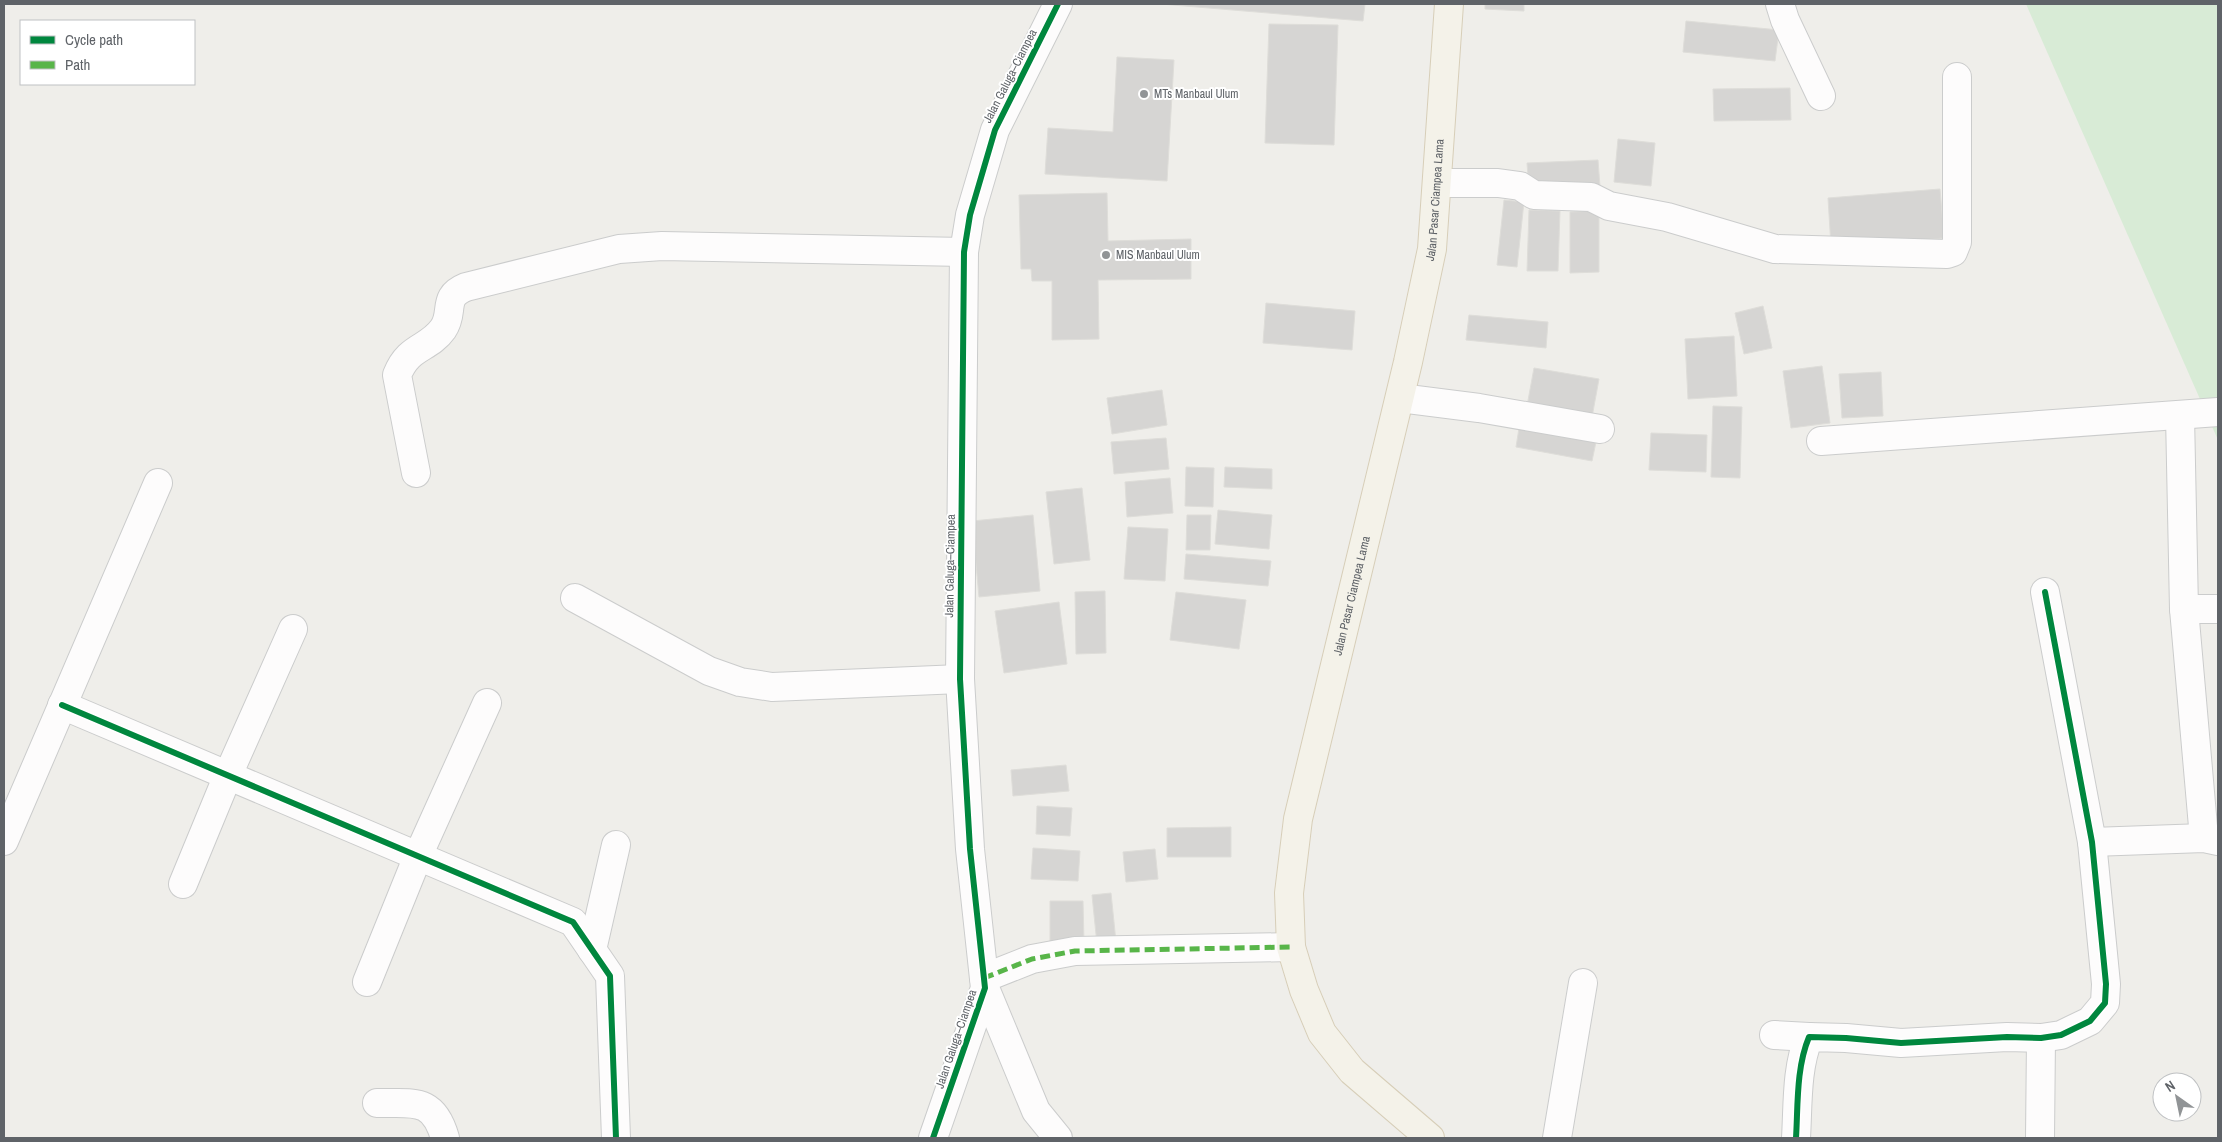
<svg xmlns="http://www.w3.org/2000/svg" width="2222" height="1142" font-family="'Archivo Narrow',sans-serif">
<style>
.green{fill:#d8ebd6}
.building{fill:#d6d5d3;stroke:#deddd9}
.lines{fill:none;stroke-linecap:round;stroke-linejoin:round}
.minor-casing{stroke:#cbcccc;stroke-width:30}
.major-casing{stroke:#d7ceb8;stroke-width:30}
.minor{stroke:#fdfcfc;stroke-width:28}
.major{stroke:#f4f2e9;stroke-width:28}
.quiet{stroke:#58b549;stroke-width:5;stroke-dasharray:10 5;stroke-linecap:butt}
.cycleway-casing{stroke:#fff;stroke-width:9}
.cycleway{stroke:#00873e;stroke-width:6}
.poi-dot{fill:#919496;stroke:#fff;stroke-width:2}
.labels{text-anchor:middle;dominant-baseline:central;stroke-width:4;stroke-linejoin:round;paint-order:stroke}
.street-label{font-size:12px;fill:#5f6368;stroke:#fff}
.poi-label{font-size:12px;fill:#5f6368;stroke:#fff;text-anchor:start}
</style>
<rect width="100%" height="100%" fill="#efeeea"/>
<!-- green -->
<polygon class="green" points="2026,4 2218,4 2218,440"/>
<!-- building -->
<g class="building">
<polygon points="1161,4 1365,4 1363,21"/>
<polygon points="1485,4 1524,4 1524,11 1485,9"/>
<polygon points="1686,21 1779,30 1775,61 1683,52"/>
<polygon points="1269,24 1338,25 1334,145 1265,143"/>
<polygon points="1117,57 1174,60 1167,181 1045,174 1048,128 1113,132"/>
<polygon points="1790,88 1791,120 1714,121 1713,89"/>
<polygon points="1618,139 1655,143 1651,186 1614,182"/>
<polygon points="1598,160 1600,187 1529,191 1527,163"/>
<polygon points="1940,189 1944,238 1831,246 1828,198"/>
<polygon points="1107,193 1108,241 1191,239 1191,279 1098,280 1099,339 1052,340 1052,281 1032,281 1031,269 1021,269 1019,195"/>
<polygon points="1504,200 1524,202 1517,267 1497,265"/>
<polygon points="1529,210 1560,211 1558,271 1527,271"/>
<polygon points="1599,211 1599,272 1570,273 1570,212"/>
<polygon points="1266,303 1355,311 1352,350 1263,343"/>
<polygon points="1763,306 1772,348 1744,354 1735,313"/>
<polygon points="1469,315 1548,322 1546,348 1466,340"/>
<polygon points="1734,336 1737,396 1688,399 1685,339"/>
<polygon points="1822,366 1830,423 1791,428 1783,371"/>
<polygon points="1534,368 1599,379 1592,417 1527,406"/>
<polygon points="1881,372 1883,416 1842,418 1839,374"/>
<polygon points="1162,390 1167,425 1112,434 1107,398"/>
<polygon points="1713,406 1742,407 1740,478 1711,477"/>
<polygon points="1520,422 1597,437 1592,461 1516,447"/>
<polygon points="1651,433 1707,435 1706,472 1649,470"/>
<polygon points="1166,438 1169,469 1114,474 1111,442"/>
<polygon points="1186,467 1214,468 1213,507 1185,506"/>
<polygon points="1225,467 1272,469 1272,489 1224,487"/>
<polygon points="1170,478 1173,513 1127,517 1125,482"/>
<polygon points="1082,488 1090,560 1054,564 1046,492"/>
<polygon points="1218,510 1272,515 1269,549 1215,544"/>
<polygon points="1033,515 1040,591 979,597 972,521"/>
<polygon points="1187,515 1211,515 1210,550 1186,550"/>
<polygon points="1128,527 1168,529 1165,581 1124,579"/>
<polygon points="1186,554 1271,561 1268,586 1184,579"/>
<polygon points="1105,591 1106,653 1076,654 1075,592"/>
<polygon points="1176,592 1246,600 1239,649 1170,640"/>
<polygon points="1059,602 1067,664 1004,673 995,611"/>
<polygon points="1066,765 1069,791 1013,796 1011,770"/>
<polygon points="1037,806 1072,808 1070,836 1036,834"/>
<polygon points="1231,827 1231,857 1167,857 1167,828"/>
<polygon points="1033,848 1080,851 1078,881 1031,879"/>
<polygon points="1155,849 1158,879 1126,882 1123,852"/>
<polygon points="1111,893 1116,942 1097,944 1092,895"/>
<polygon points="1050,901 1083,901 1084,944 1050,944"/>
</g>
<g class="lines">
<defs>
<g id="minor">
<polyline points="1780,4 1785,20 1821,96"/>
<polyline points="1437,183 1498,183 1520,186 1534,195 1591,197 1609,206 1667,217 1775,249 1947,254 1953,252 1957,242 1957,77"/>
<polyline points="1400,398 1479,408 1600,429"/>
<polyline points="2180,415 2184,609 2204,838"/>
<polyline points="1821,441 2218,412"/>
<path d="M416 473 397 375C409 345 428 350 443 329 455 312 441 297 466 287L619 249 662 246 964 252"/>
<polyline points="575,598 709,671 740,682 772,687 960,679"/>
<polyline points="2184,609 2218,609"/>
<polyline points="62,705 573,922 610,976 616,1138"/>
<polyline points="4,841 158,483"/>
<polyline points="2092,842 2204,838 2218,841"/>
<polyline points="183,884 228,775 293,629"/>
<polyline points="592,950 616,845"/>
<polyline points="984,978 1032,959 1075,951 1291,947"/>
<polyline points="367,982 418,856 487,703"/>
<polyline points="985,988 1036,1111 1058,1138"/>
<polyline points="1774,1035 1809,1037"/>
<path d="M377 1103C413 1104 433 1096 445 1138"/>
<polyline points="933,1138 985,988 970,849 960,679 964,252 970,215 995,130 1058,4"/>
<polyline points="1557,1138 1583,983"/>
<path d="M1796 1138C1798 1106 1796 1068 1809 1037L1846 1038 1901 1043 2007 1037 2041 1038 2061 1035 2090 1021 2105 1003 2106 984 2092 842 2045 592"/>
<polyline points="2040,1138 2041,1038"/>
</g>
<g id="major">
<path id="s1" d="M1430 1138 1352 1071 1322 1033 1304 990 1291 947 1289 893 1298 819 1408 362 1432 249 1449 4"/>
</g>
</defs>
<!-- minor casing -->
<use href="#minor" class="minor-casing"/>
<!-- major casing -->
<use href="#major" class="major-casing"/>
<!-- minor -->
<use href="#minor" class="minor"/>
<!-- major -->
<use href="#major" class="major"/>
<!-- quiet -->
<polyline class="quiet" points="984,978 1032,959 1075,951 1291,947"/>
<defs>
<g id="cycleway">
<polyline points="62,705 573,922 610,976 616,1138"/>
<polyline points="933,1138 985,988 970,849 960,679 964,252 970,215 995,130 1058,4"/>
<path d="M1796 1138C1798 1106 1796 1068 1809 1037L1846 1038 1901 1043 2007 1037 2041 1038 2061 1035 2090 1021 2105 1003 2106 984 2092 842 2045 592"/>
</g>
</defs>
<!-- cycleway casing -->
<use href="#cycleway" class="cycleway-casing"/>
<!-- cycleway -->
<use href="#cycleway" class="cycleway"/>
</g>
<!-- markers -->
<g class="poi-dot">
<circle cx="1144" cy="94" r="5"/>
<circle cx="1106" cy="255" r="5"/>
</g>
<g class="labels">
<!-- street labels -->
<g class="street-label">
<text transform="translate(1010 76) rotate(-63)">Jalan Galuga–Ciampea</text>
<text stroke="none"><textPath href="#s1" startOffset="1006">Jalan Pasar Ciampea Lama</textPath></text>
<text transform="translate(950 566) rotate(-89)">Jalan Galuga–Ciampea</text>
<text stroke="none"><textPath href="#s1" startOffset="601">Jalan Pasar Ciampea Lama</textPath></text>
<text transform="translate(956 1039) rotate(-71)">Jalan Galuga–Ciampea</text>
</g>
<!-- poi labels -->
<g class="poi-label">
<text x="1154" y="94">MTs Manbaul Ulum</text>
<text x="1116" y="255">MIS Manbaul Ulum</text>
</g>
</g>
<!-- border -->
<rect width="2222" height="1142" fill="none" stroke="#5f6368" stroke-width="10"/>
<!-- legend -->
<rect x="20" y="20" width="175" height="65" fill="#ffffff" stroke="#bfc1c3"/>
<rect x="30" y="36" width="25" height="8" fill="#00873e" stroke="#bfc1c3"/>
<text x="65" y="45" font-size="15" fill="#5f6368">Cycle path</text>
<rect x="30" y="61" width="25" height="8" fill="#58b549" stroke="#bfc1c3"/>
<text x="65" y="70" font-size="15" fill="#5f6368">Path</text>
<!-- north arrow -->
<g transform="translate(2177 1097) rotate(327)"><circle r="24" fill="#ffffff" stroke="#bfc1c3"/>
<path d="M0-4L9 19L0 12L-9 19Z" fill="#919496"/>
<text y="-8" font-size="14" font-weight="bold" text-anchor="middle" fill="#5f6368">N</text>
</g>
</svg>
